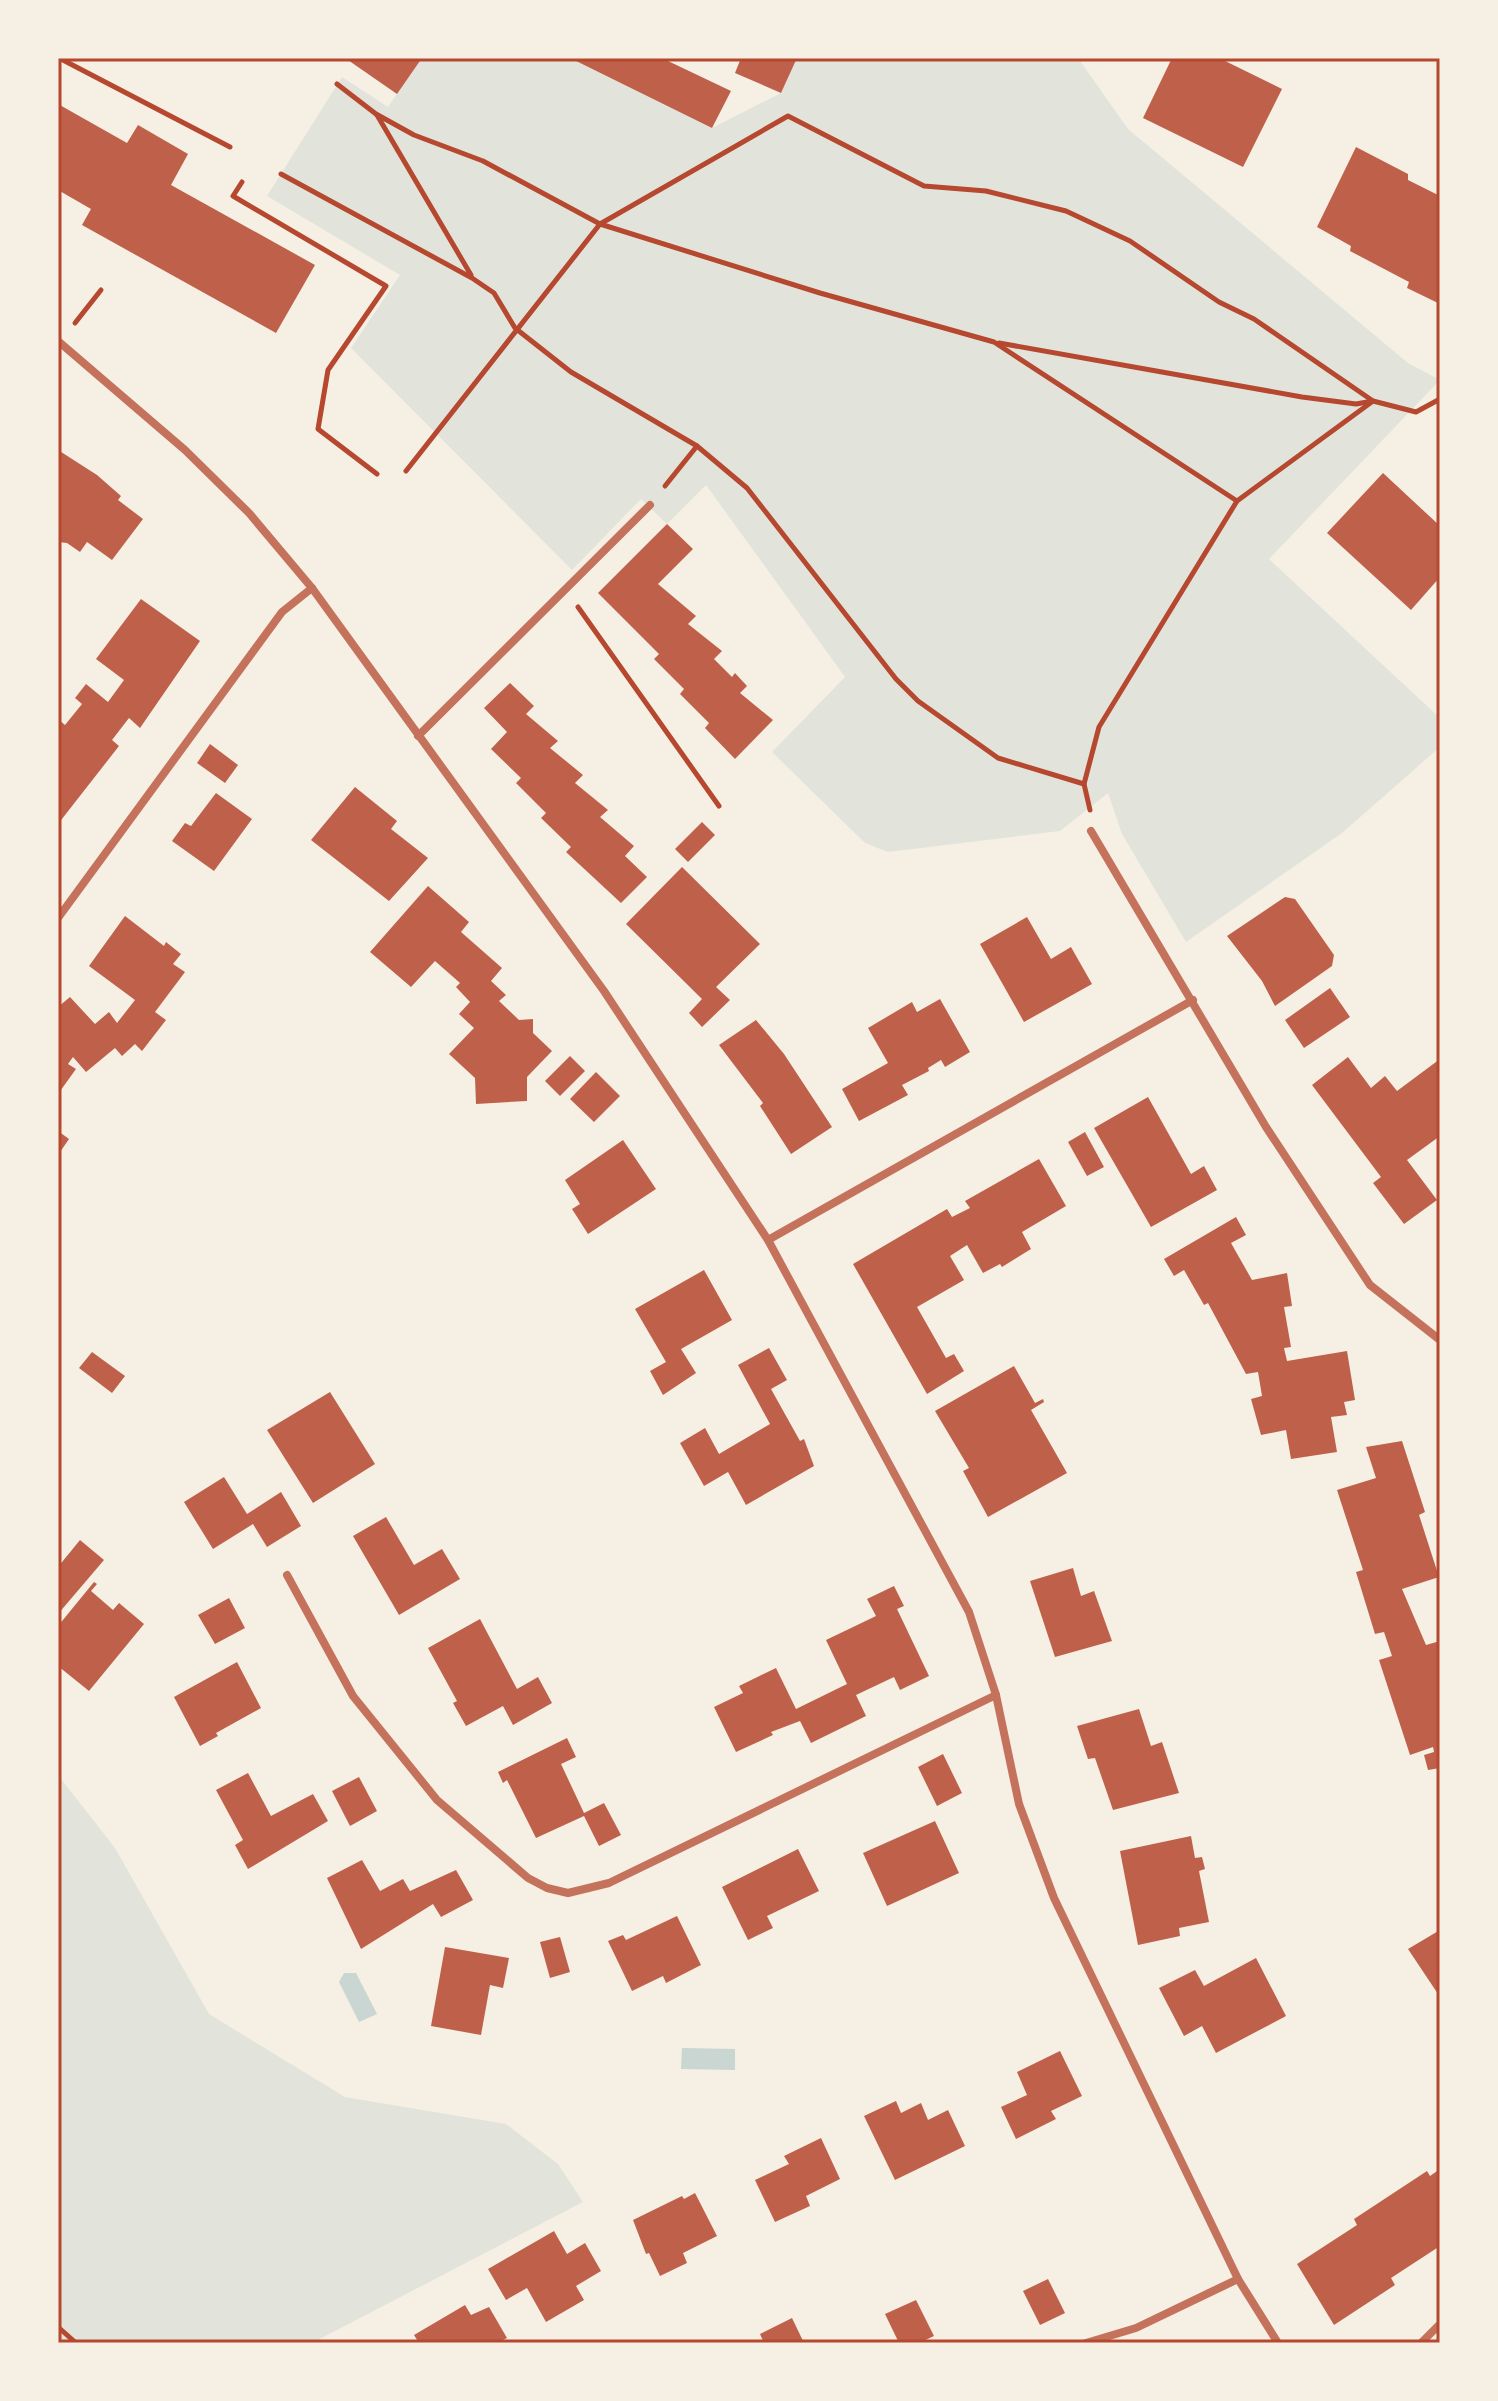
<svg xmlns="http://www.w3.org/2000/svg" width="1498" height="2401" font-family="Montserrat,sans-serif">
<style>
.green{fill:#e2e4dc}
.water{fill:#c9d6d2}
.building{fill:#bf614a}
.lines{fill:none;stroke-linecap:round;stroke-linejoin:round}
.path{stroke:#b5482f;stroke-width:5}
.minor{stroke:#c5725c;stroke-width:8}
.neatline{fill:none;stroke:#b5482f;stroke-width:3}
</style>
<rect width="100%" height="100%" fill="#f6efe4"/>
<!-- green -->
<g class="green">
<polygon points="422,58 570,58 712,128 781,93 797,58 1078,58 1128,129 1408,363 1440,380 1269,559 1440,718 1440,747 1342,833 1186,942 1122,834 1108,793 1060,831 888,852 865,843 772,752 845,677 706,485 667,524 641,499 572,570 351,348 400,275 267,196 342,77 388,107"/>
<polygon points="58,1775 115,1848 209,2014 345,2097 506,2124 558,2164 583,2202 312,2343 58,2343"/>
</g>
<!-- water -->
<g class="water">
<polygon points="344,1973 356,1973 377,2014 359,2022 339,1982"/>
<polygon points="682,2048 735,2049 735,2070 681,2069"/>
</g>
<!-- building -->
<g class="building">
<polygon points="345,58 422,58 397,94"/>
<polygon points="570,58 670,58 668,61 731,91 712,128"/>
<polygon points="741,58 797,58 781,93 735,73"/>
<polygon points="1172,58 1219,58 1282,89 1243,167 1143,118"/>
<polygon points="58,104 127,143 138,125 188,154 171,185 315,265 276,333 82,225 91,209 58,190"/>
<polygon points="1356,147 1408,174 1408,180 1440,196 1440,304 1407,288 1409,282 1350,251 1351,246 1317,227"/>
<polygon points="58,450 97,475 121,496 118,500 143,519 112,560 87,542 80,552 67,543 58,542"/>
<polygon points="1383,473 1440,526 1440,577 1411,610 1327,533"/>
<polygon points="667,524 693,549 658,584 696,616 688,624 722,651 714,659 732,677 735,673 747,686 740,693 773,720 735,759 705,728 709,723 680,694 684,689 654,659 659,654 598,593"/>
<polygon points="141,599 200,641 140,728 129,718 112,740 119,746 58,824 58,719 65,725 82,704 75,698 86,684 108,702 124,680 96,659"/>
<polygon points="510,683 534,706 526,714 558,741 550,748 583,775 575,783 608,810 600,817 634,846 625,856 647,877 621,903 566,852 571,847 541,818 546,813 516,783 521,778 491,749 507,732 484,708"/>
<polygon points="210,744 238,765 225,783 197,763"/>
<polygon points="355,787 397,821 391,829 428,858 389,901 311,840"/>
<polygon points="216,793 252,819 214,871 172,841 185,823 191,826"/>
<polygon points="702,822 715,835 688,862 675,849"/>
<polygon points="682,867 760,944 716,987 730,1000 702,1027 689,1013 702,999 626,924"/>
<polygon points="428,886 469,922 461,932 502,968 491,981 506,995 499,1001 519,1020 533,1019 533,1033 552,1051 527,1077 527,1101 476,1104 475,1078 449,1054 474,1028 459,1014 470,1002 456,987 460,983 435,961 411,987 370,952"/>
<polygon points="1285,897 1295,899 1334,955 1332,966 1275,1006 1262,981 1227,936"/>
<polygon points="125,916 164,946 166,942 181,954 173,964 185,972 155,1012 166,1020 142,1051 135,1044 122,1056 115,1048 86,1072 73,1057 68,1064 76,1069 58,1094 58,1007 70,997 95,1024 109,1012 117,1023 135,1000 89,966"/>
<polygon points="1027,917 1051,959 1071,947 1092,984 1024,1022 980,944"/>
<polygon points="1330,988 1350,1017 1304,1048 1285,1020"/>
<polygon points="940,999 970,1052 945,1067 941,1060 928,1068 929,1071 902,1085 908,1095 859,1121 842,1089 888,1063 868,1028 912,1002 917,1012"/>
<polygon points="756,1020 784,1054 832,1127 791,1154 760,1106 763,1103 719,1045"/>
<polygon points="570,1056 585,1071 560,1096 545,1081"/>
<polygon points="1348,1057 1371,1088 1385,1076 1397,1091 1440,1059 1440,1136 1407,1160 1437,1200 1404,1224 1373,1183 1381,1177 1312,1085"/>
<polygon points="596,1072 620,1096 594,1122 570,1099"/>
<polygon points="1148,1097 1191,1174 1204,1166 1217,1190 1151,1227 1094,1128"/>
<polygon points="58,1131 69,1139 58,1155"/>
<polygon points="1085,1132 1104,1167 1087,1176 1068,1142"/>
<polygon points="623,1140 656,1189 588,1234 572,1209 580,1204 565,1180"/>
<polygon points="1039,1159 1066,1206 1022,1232 1031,1249 1002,1267 1000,1264 983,1273 967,1245 950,1256 964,1280 917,1307 946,1358 954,1354 964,1371 927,1394 853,1264 947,1209 952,1217 970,1208 965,1201"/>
<polygon points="1236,1217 1246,1235 1231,1243 1252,1280 1287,1273 1292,1306 1284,1307 1291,1347 1284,1348 1287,1361 1347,1351 1355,1400 1344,1402 1347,1415 1331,1417 1337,1452 1291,1459 1286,1430 1261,1435 1251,1399 1262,1396 1258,1372 1246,1374 1208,1303 1204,1305 1184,1270 1174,1276 1164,1259"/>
<polygon points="704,1270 732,1320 681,1349 696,1373 663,1395 650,1371 666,1362 635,1309"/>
<polygon points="769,1348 787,1380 771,1389 800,1441 804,1439 814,1466 746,1505 728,1472 704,1486 680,1443 705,1428 719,1454 770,1424 738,1365"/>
<polygon points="92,1352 125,1376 112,1393 79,1368"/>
<polygon points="1014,1366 1035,1403 1043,1399 1044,1402 1031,1410 1067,1473 988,1517 963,1471 969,1468 935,1411"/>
<polygon points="330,1392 375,1464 313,1503 267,1430"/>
<polygon points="1402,1441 1425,1512 1419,1515 1439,1577 1402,1589 1426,1645 1440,1641 1440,1768 1428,1770 1424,1755 1434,1752 1433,1747 1410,1755 1379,1660 1392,1656 1384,1632 1375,1634 1356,1572 1363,1570 1337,1490 1376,1478 1366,1447"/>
<polygon points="224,1477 247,1514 281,1492 301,1526 267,1547 253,1524 213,1549 184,1502"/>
<polygon points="386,1517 414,1565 442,1549 460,1579 399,1615 353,1536"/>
<polygon points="80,1540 104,1560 58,1614 58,1567"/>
<polygon points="1073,1568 1081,1596 1094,1591 1112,1641 1055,1657 1030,1581"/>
<polygon points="94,1582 97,1584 91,1591 113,1610 119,1603 144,1624 89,1691 58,1666 58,1626"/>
<polygon points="894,1586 904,1606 897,1609 929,1676 900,1690 894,1677 856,1695 866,1716 811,1743 800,1721 771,1732 773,1735 736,1752 714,1707 743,1693 739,1686 776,1668 796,1709 847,1684 826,1640 876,1616 867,1599"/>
<polygon points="229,1598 245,1628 215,1644 198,1615"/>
<polygon points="480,1619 517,1689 538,1677 552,1703 513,1725 503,1706 466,1726 453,1703 457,1701 428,1648"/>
<polygon points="237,1662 261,1708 216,1733 218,1736 200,1746 174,1697"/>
<polygon points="1139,1709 1151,1746 1162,1742 1179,1793 1113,1810 1095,1758 1088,1759 1077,1726"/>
<polygon points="567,1738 576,1757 561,1764 584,1813 604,1803 621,1835 599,1846 584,1816 536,1838 507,1780 503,1783 498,1772"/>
<polygon points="943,1754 962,1793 937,1806 918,1767"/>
<polygon points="248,1773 271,1816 313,1794 328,1821 248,1869 235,1845 243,1840 216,1790"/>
<polygon points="359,1777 377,1811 350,1826 332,1791"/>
<polygon points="935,1821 959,1873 887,1906 863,1853"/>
<polygon points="1191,1836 1195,1858 1202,1857 1205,1869 1199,1871 1209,1922 1179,1928 1180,1936 1138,1945 1120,1851"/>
<polygon points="798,1849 819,1891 767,1916 773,1928 748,1940 722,1887"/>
<polygon points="362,1860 380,1891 403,1879 410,1891 456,1870 473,1900 441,1917 433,1904 361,1949 327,1878"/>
<polygon points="677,1916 701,1965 666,1983 663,1976 632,1991 608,1941 623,1935 626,1940"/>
<polygon points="1440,1930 1440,1997 1408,1949"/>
<polygon points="560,1937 570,1972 550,1978 540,1942"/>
<polygon points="445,1947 509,1958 503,1988 490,1985 481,2035 431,2026"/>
<polygon points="1256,1958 1286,2016 1216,2053 1202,2026 1184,2036 1159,1988 1195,1970 1204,1986"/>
<polygon points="1060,2051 1082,2096 1051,2111 1056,2119 1016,2139 1001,2107 1027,2095 1017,2072"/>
<polygon points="896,2101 901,2113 921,2103 928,2120 948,2110 965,2146 895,2180 864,2116"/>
<polygon points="821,2138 840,2179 806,2196 810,2206 775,2222 755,2180 789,2164 784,2156"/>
<polygon points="1440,2169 1440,2246 1391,2278 1395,2285 1334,2325 1297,2264 1357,2225 1354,2219 1427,2171 1430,2176"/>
<polygon points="695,2193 717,2236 683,2253 687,2263 660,2276 649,2253 646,2254 633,2220 682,2196 684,2199"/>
<polygon points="554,2231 567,2254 585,2243 601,2271 576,2286 584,2300 546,2322 527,2288 506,2300 488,2269"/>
<polygon points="1048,2279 1065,2313 1040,2325 1023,2291"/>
<polygon points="916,2300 934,2336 919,2343 899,2343 885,2314"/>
<polygon points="465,2305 471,2315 489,2307 507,2338 497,2343 419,2343 414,2335"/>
<polygon points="792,2318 804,2343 764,2343 760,2334"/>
</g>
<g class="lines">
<!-- path -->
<g class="path">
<polyline points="59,58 230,147"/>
<polyline points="337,84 376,114 414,135 483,161 600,224 820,293 994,342 1237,501"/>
<polyline points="377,115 471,275"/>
<polyline points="281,174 472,278 494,293 515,328 571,372 697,446 747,488 896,679 918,701 998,758 1084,784 1090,810"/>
<polyline points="242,182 233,196 386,286 328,370 318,429 377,474"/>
<polyline points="75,323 101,290"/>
<polyline points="999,343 1302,397 1356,404 1373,401 1416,412 1440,399"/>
<polyline points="406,471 600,224 788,116 924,186 986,191 1066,211 1130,241 1219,302 1254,319 1373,401 1237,501 1099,727 1084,784"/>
<polyline points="665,486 697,446"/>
<polyline points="578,607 719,806"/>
<polyline points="58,2327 76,2343"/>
</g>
<!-- minor -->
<g class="minor">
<polyline points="58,341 185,450 249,513 312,588 604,991 768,1240 969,1612 996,1695 1019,1804 1054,1898 1238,2279 1278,2343"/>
<polyline points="418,736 650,505"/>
<polyline points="1091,831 1266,1127 1370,1285 1440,1340"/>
<polyline points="58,918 282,612 312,588"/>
<polyline points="768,1240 1193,1000"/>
<polyline points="287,1575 353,1696 437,1800 528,1878 547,1888 568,1893 609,1883 996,1695"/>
<polyline points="1086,2343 1136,2328 1238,2279"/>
<polyline points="1421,2343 1440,2324"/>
</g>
</g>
<!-- border -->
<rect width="1498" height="2401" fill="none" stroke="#f6efe4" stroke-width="120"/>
<rect x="60" y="60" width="1378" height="2281" class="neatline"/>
</svg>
